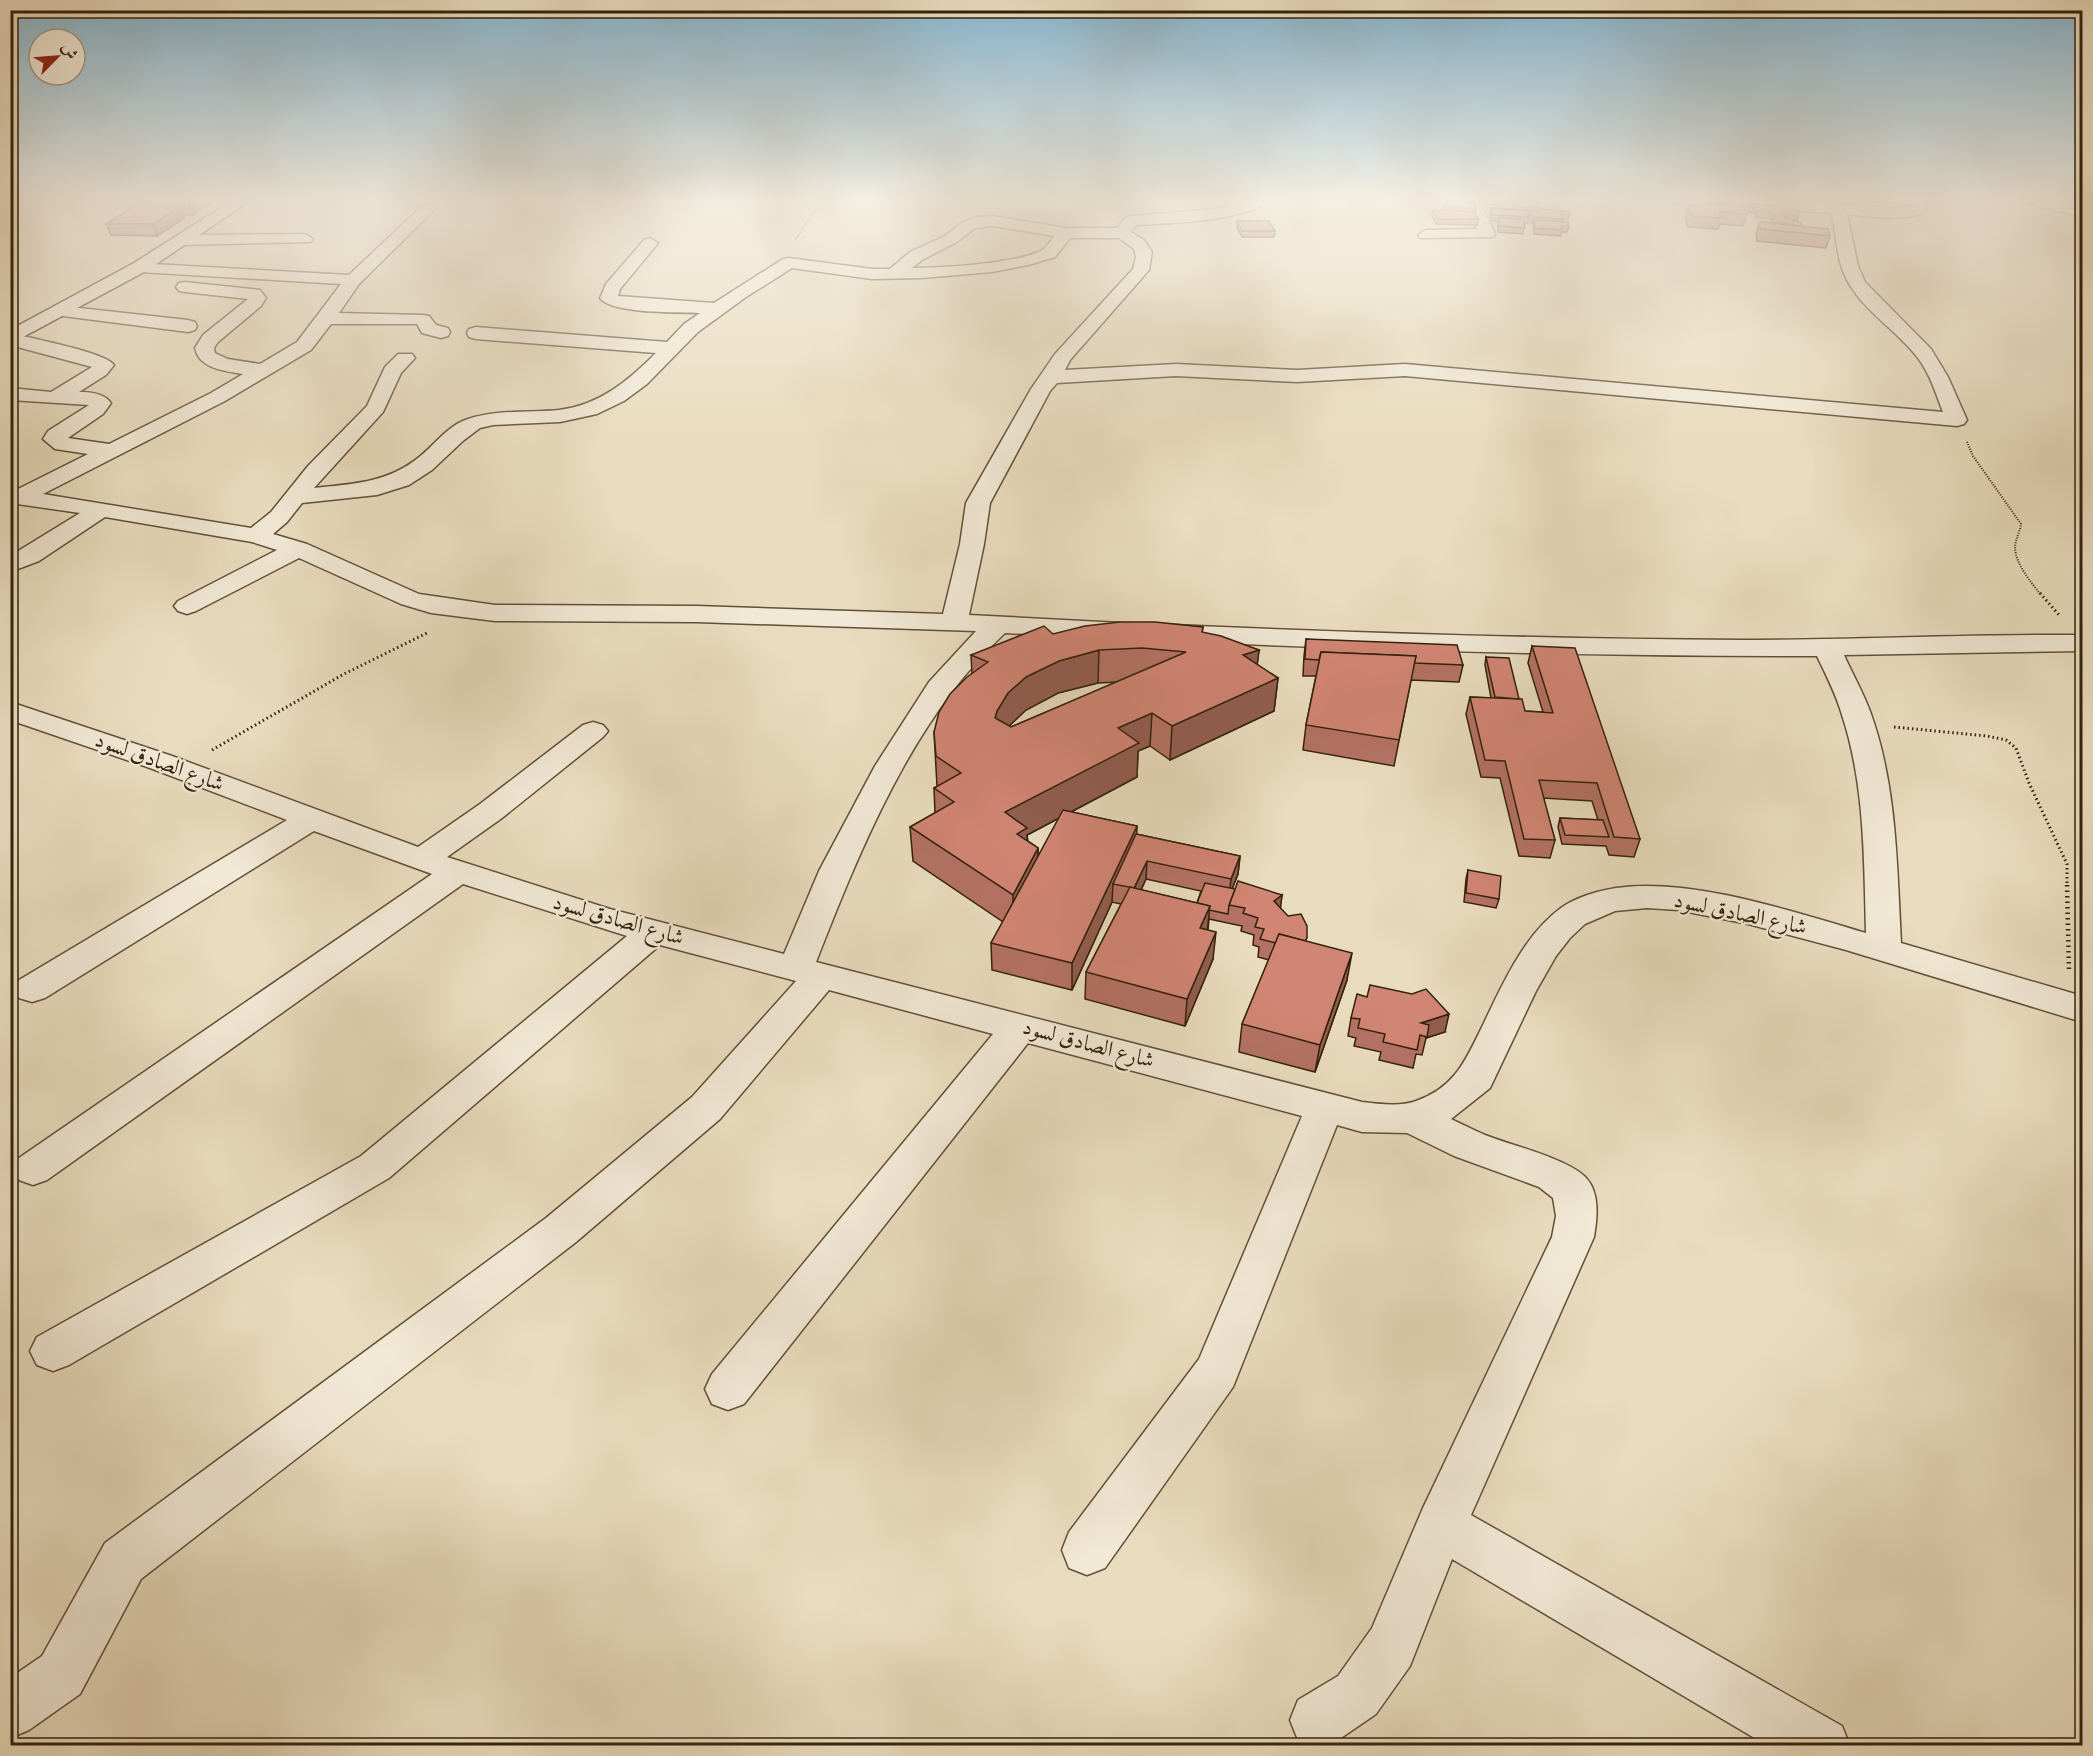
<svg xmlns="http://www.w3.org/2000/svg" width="2093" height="1756" font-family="Vollkorn,Amiri,serif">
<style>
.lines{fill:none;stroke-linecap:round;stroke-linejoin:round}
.street-casing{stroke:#615038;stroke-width:3}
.secondary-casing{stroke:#34220c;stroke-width:3}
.path-far2{stroke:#34220c;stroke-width:2;stroke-dasharray:1 1.5;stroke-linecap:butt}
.path-far1{stroke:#34220c;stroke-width:3;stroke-dasharray:1.5 3;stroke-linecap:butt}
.path{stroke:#34220c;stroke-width:4.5;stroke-dasharray:1.5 4;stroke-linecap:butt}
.street{fill:#f1e8d5;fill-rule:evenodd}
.secondary{fill:#f1e8d5;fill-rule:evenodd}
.wall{fill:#b47264;stroke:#34220c;stroke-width:1.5;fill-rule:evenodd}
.shaded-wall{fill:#925d51;stroke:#34220c;stroke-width:1.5}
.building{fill:#d18574;stroke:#34220c;stroke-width:1.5;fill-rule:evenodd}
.labels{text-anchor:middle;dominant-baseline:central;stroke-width:4.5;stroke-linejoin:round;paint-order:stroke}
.street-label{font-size:22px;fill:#34220c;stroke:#f1e8d5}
</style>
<rect width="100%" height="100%" fill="#e9dcbe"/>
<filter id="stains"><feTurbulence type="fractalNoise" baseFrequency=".00333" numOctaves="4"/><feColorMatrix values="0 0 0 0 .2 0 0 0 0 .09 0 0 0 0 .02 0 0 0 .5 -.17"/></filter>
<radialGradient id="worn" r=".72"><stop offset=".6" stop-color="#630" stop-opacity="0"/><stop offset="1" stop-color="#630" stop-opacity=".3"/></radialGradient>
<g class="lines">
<defs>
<g id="street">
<path d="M1250 198H1271C1249 222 1168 223 1136 225L1131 232 1144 240 1152 252 1149 270 1070 360 1065 370 1176 364 1297 370 1405 364 1943 412C1936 394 1930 374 1918 358 1897 330 1864 312 1847 280 1836 260 1837 235 1831 213L1673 203 1666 198H1747L1894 208 1911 206 1912 198H1927L1926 210C1914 223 1864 216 1847 214L1858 266 1865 282 1931 349 1948 377 1967 420 1964 424 1957 426 1405 376 1297 382 1176 376 1057 383 1050 391 990 503 984 544 969 615 1121 623 1130 625 1134 631 1130 637 1121 639 1005 633C913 718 861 847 816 962L1362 1102C1379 1104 1400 1107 1416 1101 1456 1087 1466 1059 1483 1025 1502 985 1524 935 1561 908 1576 897 1598 891 1616 888 1691 877 1794 912 1866 933 1864 860 1865 784 1842 715 1836 694 1826 675 1817 656 1602 656 1388 651 1173 641L1164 639 1160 633 1164 627 1173 625C1362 633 1551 639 1740 640 1854 640 1968 634 2082 635V651L1844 655C1853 675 1864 694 1871 714 1897 787 1897 867 1901 943L2082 996V1022L1846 950 1748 924 1678 910 1647 908 1615 911 1585 924 1570 938 1556 956 1536 991 1490 1088 1451 1119C1462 1124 1473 1130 1485 1135 1510 1145 1570 1159 1587 1179 1600 1194 1597 1219 1594 1237L1471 1515 1842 1726 1850 1746H1768L1452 1559 1410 1666 1376 1714 1338 1740 1323 1746H1313L1298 1740 1290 1720 1298 1700 1338 1676 1372 1628 1423 1508 1552 1237 1556 1216 1553 1198 1539 1187 1454 1156 1407 1133 1362 1132 1337 1125 1233 1387 1105 1568 1087 1575 1069 1568 1062 1550 1069 1532 1199 1359 1302 1116 1028 1043 744 1404 728 1410 712 1404 705 1389 712 1374 993 1034 829 990 720 1119 576 1242 141 1579 80 1694 29 1730 10 1738V1678L42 1656 105 1543 546 1218 692 1097 796 981 660 945 389 1178 69 1365 53 1371 37 1365 30 1351 37 1337 361 1156 627 936 463 884 47 1180 33 1185 19 1180 13 1169 19 1158 432 874 314 831 45 998 32 1002 19 998 14 989 19 980 287 820 150 768 10 720V702L172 756 418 847 480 804 583 725 593 722 603 725 608 731 603 737 502 818 447 857 610 909 784 954 819 871 875 766 929 682 976 631 696 622 495 621 431 613 401 604 299 558 196 611 187 614 178 611 174 606 178 601 277 550 252 542 105 517 39 561 10 572V556L80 513 10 503V489L16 490 88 454 55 449 43 439 48 431 89 405 10 400V388L51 392 92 367 10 345V333C29 338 105 352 114 365L106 375 79 392C90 392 104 393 111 403L103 414 68 438 109 444 211 393 243 374C225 371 199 369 195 348L203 335 248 299 185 292 179 291 176 287 179 283 185 282 260 290 266 298 261 306 218 342 214 348 215 353 228 359 260 364 297 342 341 284 140 272 134 271 132 267 134 263 349 275 422 206H432L435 209 432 212 359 284 339 313 423 315 429 316 436 325 448 328 450 332 448 336 441 338 422 333 417 324H331L311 350 225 401 43 494 251 528 271 512 308 466 367 406 385 367 398 354H412L415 358 401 373 383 412 314 488C351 484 384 483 414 461 433 448 446 426 468 419 498 409 529 413 559 410 600 405 629 380 656 353L476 339 469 337 467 333 469 329 476 327 667 342 684 324 700 313C679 312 612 314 600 298L606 284 644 240 650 238 658 243 620 289 618 296 714 303 783 259 789 258 872 269H890L910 252 945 236 963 222 976 217 993 216 1065 228H1117L1125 218 1131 216 1216 209ZM993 226 1054 236C1051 240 1047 247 1042 250 1017 264 941 268 912 268L922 260 957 242 975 228ZM1070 238H1119L1134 249 1136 257 1133 269 1055 354 1031 389 966 503 960 544 943 614 696 606 495 605 419 594 307 544 273 534 287 522 302 503 377 495 409 485 432 470 464 440 480 428 493 425 560 422 597 414 624 401 647 384 698 332 746 297 792 268 872 279 922 278 992 272 1028 265 1055 257Z"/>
<polygon points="1463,198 1478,198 1495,234 1493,237 1420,238 1418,235 1426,230 1477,229"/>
<polygon points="2016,198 2044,198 2082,207 2082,217 2018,201"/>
<polygon points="305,234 313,239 311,242 183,245 175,240 183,235"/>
<polygon points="61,306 188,320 195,322 197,326 195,330 188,332 55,315 52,311 55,307"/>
</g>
<polygon id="secondary" points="236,198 254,198 146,271 10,344 10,330 134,263"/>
</defs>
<!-- street casing -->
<use href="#street" class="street-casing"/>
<!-- secondary casing -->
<use href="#secondary" class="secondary-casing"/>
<!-- path-far2 -->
<g class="path-far2">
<polyline points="796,239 811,215 826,198"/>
<path d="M1967 442 1973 456 2021 524C2020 532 2015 540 2015 548 2016 565 2031 582 2041 595"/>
</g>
<!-- path-far1 -->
<g class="path-far1">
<polyline points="2040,593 2059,615"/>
<polyline points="1894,727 1987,736 2006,740 2016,748 2029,783 2067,864 2067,886"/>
<polyline points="212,750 344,674 429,632"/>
</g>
<!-- path -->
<polyline class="path" points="2067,885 2069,972"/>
<!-- street -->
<use href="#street" class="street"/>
<!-- secondary -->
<use href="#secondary" class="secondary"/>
</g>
<!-- wall -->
<g class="wall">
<polygon points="134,198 212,198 212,202 192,215 183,215 184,218 157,236 111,235 106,224 130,209 128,202"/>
<polygon points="1345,198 1375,198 1376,199 1375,205 1348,205"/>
<polygon points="1480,198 1497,198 1496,205 1484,204"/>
<polygon points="1708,198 1743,198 1743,207 1744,209 1745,206 1776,206 1777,200 1798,216 1797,222 1801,226 1830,236 1826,248 1757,241 1756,234 1760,222 1772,223 1772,219 1755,217 1756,213 1746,212 1747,214 1743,226 1720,224 1718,229 1688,227 1685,217 1688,206 1699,206 1700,204 1707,205"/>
<polygon points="1444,201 1476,208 1475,214 1478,219 1477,225 1436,224 1432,216 1433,210 1445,210 1443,207"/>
<polygon points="1514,202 1541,209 1570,214 1568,220 1563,219 1562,221 1569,226 1567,232 1561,232 1561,236 1534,234 1533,223 1531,223 1529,217 1530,214 1528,214 1528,223 1524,223 1523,234 1498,232 1498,221 1491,221 1490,214 1491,208 1513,209"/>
<polygon points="1237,221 1275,231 1274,237 1242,237 1237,227"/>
<path d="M1203 627 1202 633 1259 650 1257 665 1278 678 1274 711 1170 760 1150 746 1138 751 1137 777 1071 812 1137 826 1136 834 1240 856 1238 874 1232 889 1282 895 1280 908 1306 941 1347 980 1315 1072 1239 1052 1242 1024 1269 960 1258 957 1259 947 1253 945 1254 935 1241 931 1242 926 1209 919 1208 930 1213 959 1185 1026 1085 999 1086 972 1121 904 1112 902 1072 990 992 970 991 943 1003 922 913 861 910 827 935 813 934 788 937 786 934 732 972 673 971 655 1053 634ZM1118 682 1011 727 1009 726 1026 710 1058 693 1098 683ZM1059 818 1038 857V848L1028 841 1027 835ZM1146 879 1201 891 1197 903 1141 890Z"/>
<polygon points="1306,639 1463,665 1459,682 1411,680 1394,766 1303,750 1306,725 1316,676 1303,676 1304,656"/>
<polygon points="1532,646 1640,839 1634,857 1609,855 1606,846 1562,844 1558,827 1560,818 1598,820 1592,801 1543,798 1555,840 1550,858 1519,856 1500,778 1481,777 1466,714 1470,697 1491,698 1485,665 1486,657 1519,699 1525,711 1543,712 1528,663"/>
<polygon points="1468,870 1499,899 1496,908 1464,902 1466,879"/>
<polygon points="1367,997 1445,1032 1426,1038 1422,1055 1416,1054 1413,1068 1379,1060 1381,1052 1354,1046 1356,1038 1348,1036 1351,1018"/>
</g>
<!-- shaded-wall -->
<g class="shaded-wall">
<polygon points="196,198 212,198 212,202 192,215 188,203"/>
<polygon points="180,206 184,218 157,236 153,224"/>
<polygon points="1099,650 1098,683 1058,693 1026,710 1009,726 995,718 997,711 1008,693 1026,677 1059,661"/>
<polygon points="1259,650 1255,682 1243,655"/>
<polygon points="1278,678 1274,711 1170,760 1172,726"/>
<polygon points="1152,713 1150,746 1138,751 1137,777 1027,835 1028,862 1005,812 1118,728"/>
<polygon points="1137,826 1136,852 1113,884 1112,902 1072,990 1072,963"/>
<polygon points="1038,848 1038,883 1013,930 1013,895"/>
<polygon points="1240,856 1238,874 1229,897 1231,879"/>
<polygon points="1147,861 1146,879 1133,907 1134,889"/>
<polygon points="1282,895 1280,913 1274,901"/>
<polygon points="1210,906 1207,933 1200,928"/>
<polygon points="1216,932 1213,959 1185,1026 1187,999"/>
<polygon points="1352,953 1347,980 1315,1072 1320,1045"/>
<polygon points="1449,1014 1445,1032 1426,1038 1421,1023"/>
</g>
<!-- building -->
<g class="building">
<polygon points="134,198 196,198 188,203 128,202"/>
<polygon points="1348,198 1375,198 1376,199 1348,199"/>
<polygon points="1710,198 1743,198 1743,205 1711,202"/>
<polygon points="1777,200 1800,202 1798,216 1784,214 1784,217 1801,223 1801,226 1773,222 1774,213 1757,211 1757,208 1745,206 1746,203 1777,206"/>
<polygon points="1444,201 1473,202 1476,208 1447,208"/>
<polygon points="1514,202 1539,202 1541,209 1569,211 1570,214 1561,214 1563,219 1532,217 1530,211 1539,211 1538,208 1515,207"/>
<polygon points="1700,204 1744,207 1747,214 1719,212 1721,218 1692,216 1688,206 1701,207"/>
<polygon points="135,206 180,206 153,224 106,224"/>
<polygon points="1491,208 1528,210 1529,217 1492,215"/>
<polygon points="1433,210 1463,211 1474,213 1478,219 1437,219"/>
<polygon points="1499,218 1524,219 1525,228 1499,226"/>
<polygon points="1534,220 1568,222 1569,226 1561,226 1562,230 1535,228"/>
<polygon points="1237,221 1269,221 1275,231 1242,231"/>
<polygon points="1760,222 1828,229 1830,236 1760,229"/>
<path d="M1120 622H1155L1203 627 1202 632 1221 636 1259 650 1243 655 1278 678 1172 726 1152 713 1118 728 1139 743 1005 812 1027 828 1017 834 1038 848 1013 895 910 827 954 802 934 788 961 773 936 756 934 732 939 712 950 694 967 677 988 662 971 655 1044 626 1053 634 1085 626ZM1142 648 1186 652 1011 727 995 718 997 711 1008 693 1026 677 1059 661 1099 650Z"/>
<polygon points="1306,639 1457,645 1463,665 1414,663 1416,656 1321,652 1319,660 1305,659"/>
<polygon points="1532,646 1575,648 1640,839 1614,837 1597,783 1539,780 1555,840 1524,839 1505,761 1485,760 1470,697 1522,699 1525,711 1553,713"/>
<polygon points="1321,652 1416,656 1399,740 1306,725"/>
<polygon points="1486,657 1509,658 1519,699 1495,697"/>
<polygon points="1063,810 1137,826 1072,963 991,943"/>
<polygon points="1560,818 1603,820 1609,837 1565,835"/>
<polygon points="1136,834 1240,856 1231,879 1147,861 1134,888 1113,884"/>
<polygon points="1468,870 1501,876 1499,899 1466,893"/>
<polygon points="1238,881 1282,895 1274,901 1288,916 1301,914 1307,926 1307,938 1305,941 1279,934 1276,943 1260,939 1264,929 1255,927 1258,918 1243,913 1245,908 1229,905"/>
<polygon points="1205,883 1235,889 1229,905 1228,914 1209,910 1210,906 1197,903"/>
<polygon points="1130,887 1210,906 1200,928 1216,932 1187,999 1086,972"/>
<polygon points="1279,934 1352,953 1320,1045 1242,1024"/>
<polygon points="1370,985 1412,994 1426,989 1449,1014 1421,1023 1429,1025 1427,1037 1420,1035 1417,1050 1383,1042 1385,1034 1358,1028 1360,1019 1351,1018 1357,994 1367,997"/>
</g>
<!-- sky -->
<linearGradient id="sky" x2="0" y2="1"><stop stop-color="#87b7d2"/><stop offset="0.45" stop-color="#f5efe2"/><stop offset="1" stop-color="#f5efe2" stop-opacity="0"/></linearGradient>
<rect width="2093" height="444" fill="url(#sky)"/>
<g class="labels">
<!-- street labels -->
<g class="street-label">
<text transform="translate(159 763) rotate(20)">شارع الصادق لسود</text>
<text transform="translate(1740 915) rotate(12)">شارع الصادق لسود</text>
<text transform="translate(618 921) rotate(16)">شارع الصادق لسود</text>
<text transform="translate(1088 1045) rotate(15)">شارع الصادق لسود</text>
</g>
</g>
<!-- margin -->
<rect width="2093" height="1756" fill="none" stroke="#e9dcbe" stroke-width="36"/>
<rect x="12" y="12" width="2069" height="1732" fill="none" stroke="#34220c" stroke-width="3"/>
<rect x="18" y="18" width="2057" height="1720" fill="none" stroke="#34220c" stroke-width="1.5"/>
<!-- north arrow -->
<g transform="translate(57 57) rotate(65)"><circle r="28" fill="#f1e8d5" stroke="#a59985" stroke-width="1.5"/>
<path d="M0-4.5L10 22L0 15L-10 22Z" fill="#8f2418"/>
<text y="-9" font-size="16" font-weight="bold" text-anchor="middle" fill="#34220c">ش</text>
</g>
<rect width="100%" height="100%" filter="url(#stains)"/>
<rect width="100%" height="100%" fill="url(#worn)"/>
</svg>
